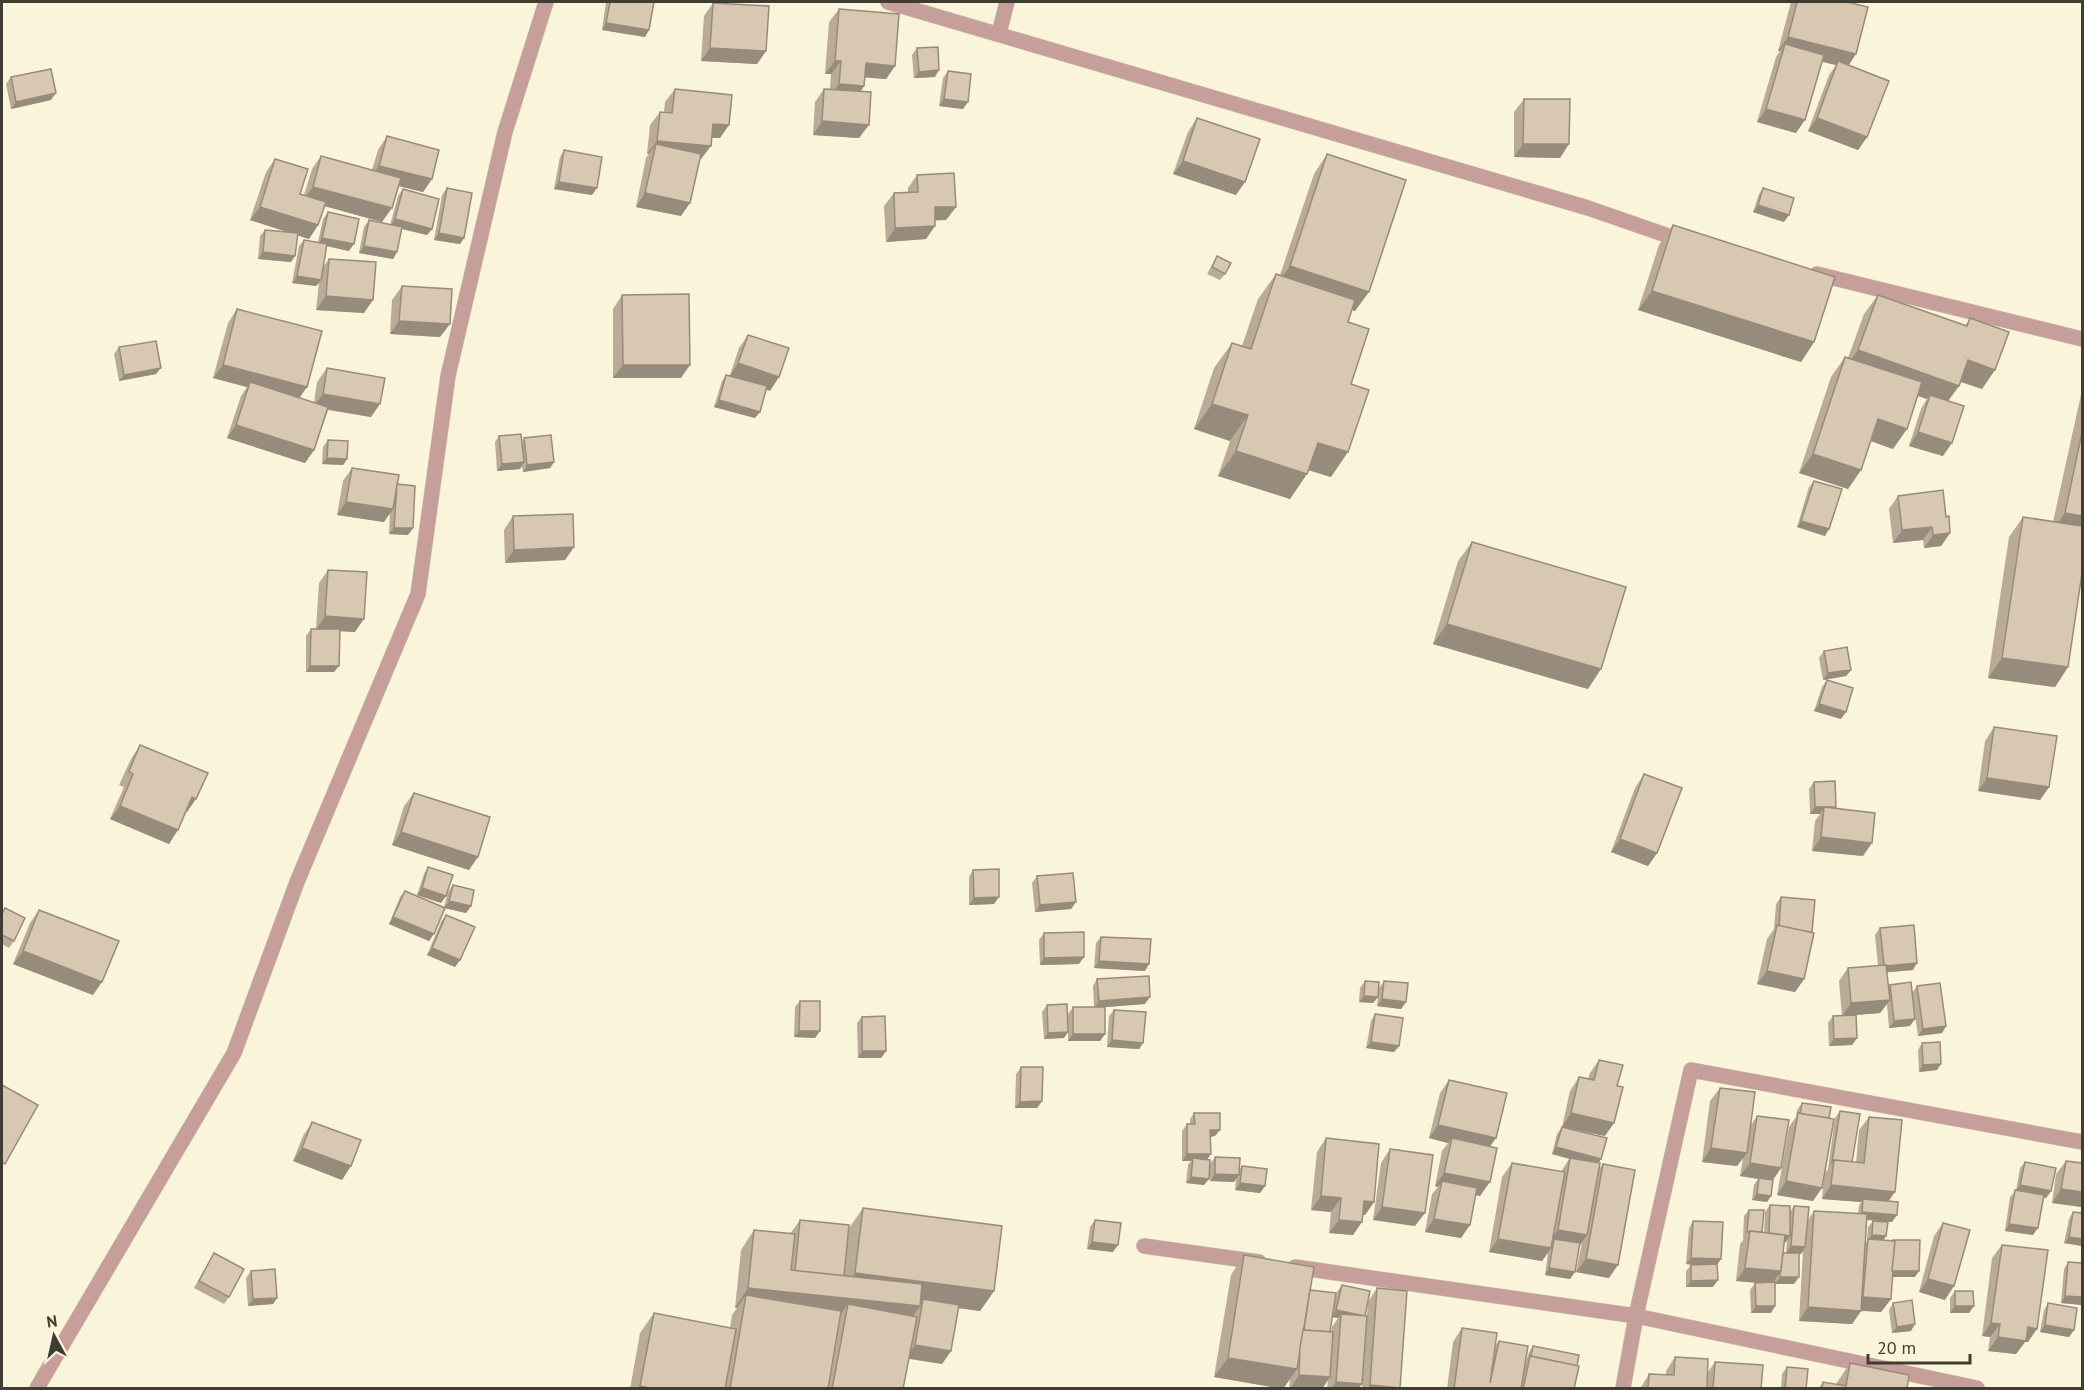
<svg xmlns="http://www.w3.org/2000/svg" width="2084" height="1390" font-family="'PT Sans',sans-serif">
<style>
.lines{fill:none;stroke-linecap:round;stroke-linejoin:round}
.street-casing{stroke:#d5cfb8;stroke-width:16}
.street{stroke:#c69e9a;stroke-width:15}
.wall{fill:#baab98;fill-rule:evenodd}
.shaded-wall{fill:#978b7c}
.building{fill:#d8c7b1;stroke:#978b7c;stroke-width:1.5}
</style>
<rect width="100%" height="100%" fill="#faf4da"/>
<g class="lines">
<defs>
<g id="street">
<polyline points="888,2 1588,208 1683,241"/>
<polyline points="999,33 1007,2"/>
<polyline points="1817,274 2082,339"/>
<polyline points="1144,1246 1259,1262"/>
<polyline points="1295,1267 1636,1316 1977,1388"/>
<polyline points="37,1388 234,1053 297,882 418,594 448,376 505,132 546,2"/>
<polyline points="1623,1388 1636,1316 1691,1070 2082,1142"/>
</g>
</defs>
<!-- street casing -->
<use href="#street" class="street-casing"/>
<!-- street -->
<use href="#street" class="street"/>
</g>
<!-- wall -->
<g class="wall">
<polygon points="606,2 654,2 645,37 602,30"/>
<polygon points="1791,2 1847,2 1848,65 1867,137 1858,150 1808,131 1829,75 1836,65 1822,62 1796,133 1757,122 1776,57 1780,51 1778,51"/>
<polygon points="713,3 766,51 757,64 701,61 704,16"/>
<polygon points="839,9 895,66 886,79 865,77 864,86 861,91 859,138 813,135 815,102 824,89 830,89 831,74 825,74 829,22"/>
<polygon points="917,48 935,77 914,78 912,55"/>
<polygon points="948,71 963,109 939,106 943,78"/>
<polygon points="11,77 51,100 11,109 6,84"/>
<polygon points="675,89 720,138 711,138 701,159 700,159 681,216 636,207 646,158 649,154 647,154 650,125 660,112 664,112 665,102"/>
<polygon points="1524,99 1560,158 1514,157 1514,112"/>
<polygon points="1197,118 1236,195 1173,174 1188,132"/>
<polygon points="387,136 432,179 423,192 398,186 382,222 324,206 318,225 309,239 297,235 291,262 258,259 260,236 265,230 288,232 250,220 266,172 275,159 300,194 304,195 312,169 321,156 372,170 378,150"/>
<polygon points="564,150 592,195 554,189 560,157"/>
<polygon points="1327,154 1355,311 1352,310 1348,322 1351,384 1331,477 1309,470 1290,499 1218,476 1230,441 1194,429 1214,368 1232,343 1242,346 1258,299 1276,274 1280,275 1314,174"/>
<polygon points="917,175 956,207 946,220 935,220 926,239 886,242 884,206 894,193 908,192 908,188"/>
<polygon points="447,188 464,238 460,244 434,240 442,195"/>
<polygon points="1763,188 1784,222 1753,212 1759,194"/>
<polygon points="403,189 432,229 427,235 402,229 397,252 393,259 359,253 364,227 369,220 390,225 398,196"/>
<polygon points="328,212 349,251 326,246 323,267 329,259 364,313 316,310 319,283 316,286 292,283 299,246 304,240 318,242 323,219"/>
<polygon points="1673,225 1814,342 1801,362 1638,310 1659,245"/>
<polygon points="1217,256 1225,274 1220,280 1207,274"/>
<polygon points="402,286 440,337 390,334 392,300"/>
<polygon points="622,295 681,378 613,378 613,309"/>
<polygon points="1878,295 1965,326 1970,318 1982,389 1960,382 1959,386 1948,401 1943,456 1909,446 1921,409 1927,399 1918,396 1893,449 1871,441 1861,470 1848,489 1799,473 1831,377 1845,357 1848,358 1864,314"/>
<polygon points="237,309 299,398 314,403 317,382 327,368 371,417 328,410 314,450 305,463 227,438 241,396 247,387 213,378 228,323"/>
<polygon points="748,335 770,391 766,389 755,418 714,407 722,381 726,375 730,375 739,348"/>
<polygon points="119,347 156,374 119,381 114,354"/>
<polygon points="2082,390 2082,573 2068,667 2055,687 1988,678 2009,537 2023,517 2053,522"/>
<polygon points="499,436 522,442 524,438 554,462 550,468 523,472 522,466 520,469 497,471 495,442"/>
<polygon points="328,440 347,459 343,465 322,464 323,447"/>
<polygon points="352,468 397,484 413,528 408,535 389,534 390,513 384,522 337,515 343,481"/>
<polygon points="1814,481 1825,536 1797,527 1809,487"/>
<polygon points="1898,496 1946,517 1950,533 1941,546 1924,548 1923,540 1893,543 1889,509"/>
<polygon points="513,516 574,547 565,560 505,563 504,530"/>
<polygon points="1472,542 1588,689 1433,644 1458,561"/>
<polygon points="328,570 355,632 340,631 334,672 306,672 306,636 311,629 316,629 319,583"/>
<polygon points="1824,651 1851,670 1846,676 1823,680 1819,658"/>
<polygon points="1827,680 1841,719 1814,711 1822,687"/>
<polygon points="1994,727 2049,787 2040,800 1978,791 1985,741"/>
<polygon points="140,745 187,812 186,812 169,844 110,819 124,787 119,785 131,759"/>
<polygon points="1644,774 1657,853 1648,866 1611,852 1635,788"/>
<polygon points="1814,782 1834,808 1863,856 1812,851 1815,821 1820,814 1810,814 1809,789"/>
<polygon points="414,793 469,870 392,845 404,806"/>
<polygon points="428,867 446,896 441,903 417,895 424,874"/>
<polygon points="973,870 994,904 969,905 969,877"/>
<polygon points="1037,876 1076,902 1071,909 1035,912 1032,883"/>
<polygon points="453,885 471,906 466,913 445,908 429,941 389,924 400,897 405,891 444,907 448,892"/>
<polygon points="1781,897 1812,932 1804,979 1795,992 1757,984 1767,939 1774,929 1776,904"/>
<polygon points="5,908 14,941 9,948 2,944 2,912"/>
<polygon points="39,910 93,995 13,964 30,923"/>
<polygon points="446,915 455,967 427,955 441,922"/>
<polygon points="1880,928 1913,970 1887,972 1888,987 1890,985 1910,1026 1889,1028 1887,1004 1880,1013 1856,1015 1857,1038 1852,1045 1829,1046 1828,1023 1833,1016 1842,1016 1839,981 1848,968 1878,966 1875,935"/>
<polygon points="1044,933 1079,964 1040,965 1039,940"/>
<polygon points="1101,937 1145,971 1094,968 1096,943"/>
<polygon points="1097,979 1145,1004 1105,1007 1105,1034 1100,1041 1068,1041 1068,1032 1064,1038 1044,1039 1042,1012 1047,1005 1068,1023 1068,1014 1073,1007 1094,1007 1093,986"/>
<polygon points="1365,981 1378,997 1373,1003 1359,1002 1360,988"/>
<polygon points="1384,981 1406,1002 1401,1009 1377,1006 1379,988"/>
<polygon points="1917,986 1946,1026 1942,1033 1918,1036 1912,993"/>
<polygon points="800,1001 815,1038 794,1037 795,1007"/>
<polygon points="1114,1010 1143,1043 1139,1049 1107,1047 1109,1016"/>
<polygon points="1375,1014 1399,1046 1394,1052 1366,1048 1371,1021"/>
<polygon points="862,1017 886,1051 881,1058 858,1058 857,1023"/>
<polygon points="1922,1043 1937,1070 1919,1072 1918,1050"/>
<polygon points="1599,1060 1605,1136 1562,1127 1570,1091 1579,1077 1588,1079 1590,1073"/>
<polygon points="1021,1067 1042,1101 1037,1108 1015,1108 1016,1074"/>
<polygon points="1449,1080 1490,1146 1480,1196 1476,1195 1461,1238 1425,1232 1432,1194 1438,1187 1435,1186 1442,1151 1448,1143 1429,1138 1440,1093"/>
<polygon points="1720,1088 1751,1125 1757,1116 1781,1168 1773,1180 1767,1202 1752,1200 1754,1185 1758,1179 1740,1176 1743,1158 1737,1166 1702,1162 1710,1101"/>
<path d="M1802 1103 1829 1118 1825 1173 1828 1169 1835 1118 1840 1111 1852 1162 1856 1163 1859 1130 1869 1117 1889 1201 1892 1222 1866 1220 1865 1244 1867 1241 1868 1227 1873 1221 1886 1236 1883 1241H1892L1893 1240 1915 1277H1892L1891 1299 1881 1312 1861 1311 1852 1324 1799 1321 1803 1251 1801 1254 1799 1253 1794 1284H1775L1771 1313H1751L1750 1290 1755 1283H1758L1736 1281 1740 1244 1744 1239H1743L1744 1216 1749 1210 1762 1232 1764 1233 1765 1212 1770 1205 1790 1212 1794 1206 1808 1220 1814 1211 1858 1214 1859 1206 1861 1202 1822 1199 1824 1176 1813 1201 1777 1195 1789 1127 1796 1117 1797 1110ZM1787 1239 1786 1253H1798H1783L1784 1243Z"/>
<polygon points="1194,1113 1215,1136 1210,1137 1206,1160 1204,1185 1186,1183 1188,1165 1191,1161 1182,1161 1182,1131 1187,1124 1190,1124 1190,1119"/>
<polygon points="312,1122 342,1180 293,1161 303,1136"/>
<polygon points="1562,1127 1599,1163 1599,1169 1603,1164 1609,1278 1576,1272 1582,1243 1579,1247 1570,1279 1545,1275 1548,1253 1542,1261 1489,1252 1502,1177 1512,1163 1561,1172 1569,1159 1552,1154 1557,1134"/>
<polygon points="1326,1138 1374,1202 1365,1215 1363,1215 1353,1235 1329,1233 1331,1212 1311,1210 1317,1152"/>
<polygon points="1390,1149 1415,1226 1373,1220 1381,1163"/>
<polygon points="1215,1157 1239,1170 1242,1166 1265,1186 1260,1193 1235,1190 1236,1178 1234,1182 1210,1181 1210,1164"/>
<polygon points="2066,1161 2082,1163 2082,1207 2052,1203 2056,1174"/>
<polygon points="2025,1162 2051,1191 2046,1198 2043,1197 2033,1235 2005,1231 2010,1197 2016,1191 2020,1168"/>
<polygon points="863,1208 994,1291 980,1311 958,1308 951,1351 942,1364 909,1359 903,1389 630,1389 640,1333 654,1313 730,1328 732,1315 737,1308 735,1308 741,1250 754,1230 790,1234 800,1220 849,1228"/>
<polygon points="2073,1212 2082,1213 2082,1246 2064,1243 2069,1219"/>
<polygon points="1095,1220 1113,1252 1087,1249 1090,1227"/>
<polygon points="1693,1221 1721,1259 1717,1264 1713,1287 1686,1287 1686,1271 1691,1265 1686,1264 1689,1228"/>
<polygon points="1943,1223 1945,1300 1919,1292 1934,1236"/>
<polygon points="2002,1245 2028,1342 2025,1342 2016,1354 1988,1351 1990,1337 1982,1336 1992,1258"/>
<polygon points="214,1253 229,1297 224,1304 194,1288"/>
<path d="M1244 1255 1310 1290 1334 1304 1337 1292 1342 1285 1365 1316H1367L1368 1302 1377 1288 1399 1389H1362L1366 1333 1362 1384 1358 1389H1327L1328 1380 1322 1389H1289L1290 1379 1283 1389 1214 1377 1231 1275ZM1332 1317 1338 1318 1332 1327 1331 1332H1330Z"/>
<polygon points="2068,1262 2082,1305 2061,1303 2064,1269"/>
<polygon points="251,1271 277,1298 273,1304 248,1306 246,1278"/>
<polygon points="1955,1291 1969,1313 1950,1313 1950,1298"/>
<polygon points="1893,1303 1911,1331 1892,1333 1889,1310"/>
<polygon points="2048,1303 2074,1330 2069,1337 2040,1332 2044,1310"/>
<polygon points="1462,1328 1495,1346 1499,1341 1526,1362 1529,1352 1533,1346 1577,1366 1574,1389 1447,1389 1453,1342"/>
<polygon points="1675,1357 1708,1372 1715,1362 1761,1389 1640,1389 1649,1374 1666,1375 1666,1371"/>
<polygon points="1850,1363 1907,1389 1818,1389 1823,1382 1836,1384"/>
<polygon points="1787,1367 1806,1389 1781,1389 1782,1374"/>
</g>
<!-- shaded-wall -->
<g class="shaded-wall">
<polygon points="606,23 649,30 645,37 602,30"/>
<polygon points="1788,37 1856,54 1847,68 1838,61 1836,65 1783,52 1785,44 1780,51 1778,51"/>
<polygon points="710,48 766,51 757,64 701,61"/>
<polygon points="835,61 841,61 831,74 825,74"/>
<polygon points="866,63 895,66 886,79 857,77"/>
<polygon points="939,70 935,77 914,78 919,72"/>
<polygon points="839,84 864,86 855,99 829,97"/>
<polygon points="56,93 51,100 11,109 16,102"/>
<polygon points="944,99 968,102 963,109 939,106"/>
<polygon points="1766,109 1805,120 1796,133 1757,122"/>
<polygon points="1817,118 1867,137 1858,150 1808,131"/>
<polygon points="822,121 869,125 859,138 813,135"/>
<polygon points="713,124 729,125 720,138 704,137"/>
<polygon points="657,141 711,146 701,159 653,155 656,144 649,154 647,154"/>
<polygon points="1523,144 1569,144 1560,158 1514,157"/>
<polygon points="1183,161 1245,182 1236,195 1173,174"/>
<polygon points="379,166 432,179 423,192 370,179"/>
<polygon points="559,182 597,188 592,195 554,189"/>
<polygon points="313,187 392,208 382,222 303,200"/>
<polygon points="645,193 690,203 681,216 636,207"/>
<polygon points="1758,205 1789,215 1784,222 1753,212"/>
<polygon points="260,207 318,225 309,239 250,220"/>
<polygon points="935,207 956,207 946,220 925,221"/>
<polygon points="395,219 432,229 427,235 390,226"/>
<polygon points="935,226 926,239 886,242 895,228"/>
<polygon points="439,233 464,238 460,244 434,240"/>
<polygon points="322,238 354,244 349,251 318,244"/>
<polygon points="364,246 397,252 393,259 359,253"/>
<polygon points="263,252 295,256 291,262 258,259"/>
<polygon points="1290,266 1369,292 1355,311 1276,285"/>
<polygon points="297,276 321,280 316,286 292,283"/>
<polygon points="1652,291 1814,342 1801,362 1638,310"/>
<polygon points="326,296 373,300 364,313 316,310"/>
<polygon points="399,321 450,324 440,337 390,334"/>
<polygon points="1858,350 1959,386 1945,405 1930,395 1927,399 1844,370"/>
<polygon points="1968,360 1995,370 1982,389 1954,379"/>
<polygon points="738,363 779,377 770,391 729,377"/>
<polygon points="223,365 307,387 298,400 250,382 247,387 213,378"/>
<polygon points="623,365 690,365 681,378 613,378"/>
<polygon points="161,368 156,374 119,381 124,375"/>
<polygon points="323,394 380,404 371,417 313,407"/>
<polygon points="719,400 760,412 755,418 714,407"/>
<polygon points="1212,404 1248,415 1230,441 1194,429"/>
<polygon points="1878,419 1907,429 1893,449 1865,439"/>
<polygon points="236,425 314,450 305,463 227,438"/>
<polygon points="1918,432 1952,443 1943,456 1909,446"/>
<polygon points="1318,443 1348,452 1331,477 1301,468"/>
<polygon points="1236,451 1307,474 1290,499 1218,476"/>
<polygon points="1813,454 1861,470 1848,489 1799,473"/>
<polygon points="327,458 347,459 343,465 322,464"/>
<polygon points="524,462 520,469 497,471 502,464"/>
<polygon points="554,462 550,468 523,472 527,465"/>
<polygon points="346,502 393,509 384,522 337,515"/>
<polygon points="2065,513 2082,516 2082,539 2051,532"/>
<polygon points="1801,521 1829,529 1825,536 1797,527"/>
<polygon points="1932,527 1923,540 1893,543 1902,530"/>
<polygon points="394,528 413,528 408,535 389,534"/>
<polygon points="1950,533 1941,546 1924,548 1933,535"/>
<polygon points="574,547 565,560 505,563 514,550"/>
<polygon points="325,616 364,619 355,632 316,630"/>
<polygon points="1447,624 1601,669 1588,689 1433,644"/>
<polygon points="2002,658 2068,667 2055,687 1988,678"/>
<polygon points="310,666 339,666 334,672 306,672"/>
<polygon points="1851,670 1846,676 1823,680 1828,673"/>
<polygon points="1819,704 1846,712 1841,719 1814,711"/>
<polygon points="1987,778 2049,787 2040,800 1978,791"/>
<polygon points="192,797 196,799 187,812 183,811"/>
<polygon points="120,806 178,830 169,844 110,819"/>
<polygon points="1815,807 1836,807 1831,813 1824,807 1820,814 1810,814"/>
<polygon points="401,832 478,857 469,870 392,845"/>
<polygon points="1821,837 1872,843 1863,856 1812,851"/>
<polygon points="1620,839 1657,853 1648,866 1611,852"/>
<polygon points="422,888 446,896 441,903 417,895"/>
<polygon points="999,897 994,904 969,905 974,898"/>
<polygon points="449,901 471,906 466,913 444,908"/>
<polygon points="1076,902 1071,909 1035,912 1040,905"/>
<polygon points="393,917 434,934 429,941 389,924"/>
<polygon points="432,948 460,960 455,967 427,955"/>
<polygon points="23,951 102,982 93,995 13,964"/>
<polygon points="1084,957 1079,964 1040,965 1044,958"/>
<polygon points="1099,961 1149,964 1145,971 1094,968"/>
<polygon points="1917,963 1913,970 1879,973 1884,966"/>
<polygon points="1767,971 1804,979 1795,992 1757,984"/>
<polygon points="1364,996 1378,997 1373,1003 1359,1002"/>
<polygon points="1150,997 1145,1004 1094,1008 1099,1001"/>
<polygon points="1382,999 1406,1002 1401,1009 1377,1006"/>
<polygon points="1890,1000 1880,1013 1842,1016 1851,1003"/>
<polygon points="1915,1019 1910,1026 1889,1028 1894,1021"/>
<polygon points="1946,1026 1942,1033 1918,1036 1923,1029"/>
<polygon points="799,1031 820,1031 815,1038 794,1037"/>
<polygon points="1068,1032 1064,1038 1044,1039 1048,1033"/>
<polygon points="1073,1034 1105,1034 1100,1041 1068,1041"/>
<polygon points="1857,1038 1852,1045 1829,1046 1834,1039"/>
<polygon points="1112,1040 1143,1043 1139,1049 1107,1047"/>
<polygon points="1371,1042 1399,1046 1394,1052 1366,1048"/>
<polygon points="862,1051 886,1051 881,1058 858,1058"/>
<polygon points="1941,1064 1937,1070 1919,1072 1923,1065"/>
<polygon points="1042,1101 1037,1108 1015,1108 1020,1102"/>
<polygon points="1571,1113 1614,1123 1605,1136 1562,1127"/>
<polygon points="1438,1125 1496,1138 1487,1151 1452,1138 1448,1143 1429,1138"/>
<polygon points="1210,1130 1220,1130 1215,1136 1206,1137"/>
<polygon points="1556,1147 1601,1159 1597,1166 1552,1154"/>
<polygon points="302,1148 351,1166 342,1180 293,1161"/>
<polygon points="1711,1148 1747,1153 1737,1166 1702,1162"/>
<polygon points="1187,1154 1211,1154 1206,1161 1193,1158 1191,1161 1182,1161"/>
<polygon points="1750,1163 1781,1168 1772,1181 1740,1176"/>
<polygon points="1444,1173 1490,1182 1480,1196 1441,1187 1442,1181 1438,1187 1435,1186"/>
<polygon points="1215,1174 1239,1175 1234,1182 1210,1181"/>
<polygon points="1191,1177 1209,1179 1204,1185 1186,1183"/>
<polygon points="1786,1181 1822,1188 1813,1201 1777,1195"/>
<polygon points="1240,1183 1265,1186 1260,1193 1235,1190"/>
<polygon points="1831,1185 1895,1192 1886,1205 1863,1199 1861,1202 1822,1199"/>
<polygon points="2020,1185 2051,1191 2046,1198 2015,1191"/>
<polygon points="2061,1189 2082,1192 2082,1207 2052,1203"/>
<polygon points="1757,1194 1771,1196 1767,1202 1752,1200"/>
<polygon points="1321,1196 1341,1198 1331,1212 1311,1210"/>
<polygon points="1364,1201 1374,1202 1365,1215 1355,1215"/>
<polygon points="1382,1207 1425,1213 1415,1226 1373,1220"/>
<polygon points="1862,1212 1897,1215 1892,1222 1858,1219"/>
<polygon points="1434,1219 1470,1225 1461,1238 1425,1232"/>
<polygon points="1339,1220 1362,1222 1353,1235 1329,1233"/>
<polygon points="2009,1224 2038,1228 2033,1235 2005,1231"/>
<polygon points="1558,1230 1587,1235 1578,1248 1554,1239 1548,1243"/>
<polygon points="1769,1235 1790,1236 1785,1243 1764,1242"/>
<polygon points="1872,1235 1886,1236 1881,1243 1868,1240"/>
<polygon points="2069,1237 2082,1239 2082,1246 2064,1243"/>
<polygon points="1498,1239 1551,1248 1542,1261 1489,1252"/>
<polygon points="1092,1242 1118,1245 1113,1252 1087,1249"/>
<polygon points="1791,1246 1805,1247 1801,1254 1786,1253"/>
<polygon points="1691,1258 1721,1259 1716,1266 1686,1264"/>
<polygon points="1586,1259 1618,1265 1609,1278 1576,1272"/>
<polygon points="1549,1268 1575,1272 1570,1279 1545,1275"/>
<polygon points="1745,1268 1781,1271 1772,1284 1736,1281"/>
<polygon points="1892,1271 1919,1271 1915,1277 1887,1277"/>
<polygon points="855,1273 994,1291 980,1311 922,1303 923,1299 920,1303 841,1293"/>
<polygon points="1780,1277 1799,1277 1794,1284 1775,1284"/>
<polygon points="1928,1279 1954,1286 1945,1300 1919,1292"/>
<polygon points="1718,1280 1713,1287 1686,1287 1691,1281"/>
<polygon points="748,1288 920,1306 906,1326 848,1304 838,1319 746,1295 737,1308 735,1308"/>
<polygon points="2065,1296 2082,1297 2082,1305 2061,1303"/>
<polygon points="1863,1297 1891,1299 1881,1312 1854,1310"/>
<polygon points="277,1298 273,1304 248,1306 253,1299"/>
<polygon points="1756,1306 1775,1306 1771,1313 1751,1313"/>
<polygon points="1955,1306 1974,1306 1969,1313 1950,1313"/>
<polygon points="1808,1307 1861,1311 1852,1324 1799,1321"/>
<polygon points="1336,1310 1365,1316 1341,1314 1338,1318 1331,1317"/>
<polygon points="1991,1323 2000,1324 1990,1337 1982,1336"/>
<polygon points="1915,1324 1911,1331 1892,1333 1897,1327"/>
<polygon points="2045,1325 2074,1330 2069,1337 2040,1332"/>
<polygon points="2028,1327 2037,1329 2028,1342 2025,1342 2016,1354 1988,1351 1998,1337"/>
<polygon points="915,1345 951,1351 942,1364 906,1358"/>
<polygon points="1228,1358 1297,1369 1283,1389 1214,1377"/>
<polygon points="1299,1375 1330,1377 1322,1389 1290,1389"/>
<polygon points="1336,1382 1362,1384 1358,1389 1331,1389"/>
<polygon points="1370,1385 1400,1388 1399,1389 1368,1389"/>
<polygon points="640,1386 654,1389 638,1389"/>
</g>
<!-- building -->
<g class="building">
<polygon points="610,2 654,2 649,30 606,23"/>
<polygon points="1797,2 1847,2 1868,7 1856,54 1788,37"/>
<polygon points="713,3 769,6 766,51 710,48"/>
<polygon points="839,9 899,14 895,66 866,63 864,86 839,84 841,61 835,61"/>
<polygon points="1785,44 1824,55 1805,120 1766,109"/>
<polygon points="938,47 939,70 919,72 917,48"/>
<polygon points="1838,61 1889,81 1867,137 1817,118"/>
<polygon points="51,69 56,93 16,102 11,77"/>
<polygon points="948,71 971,74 968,102 944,99"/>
<polygon points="675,89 732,95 729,125 713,124 711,146 657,141 660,112 672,113"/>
<polygon points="824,89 871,92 869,125 822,121"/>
<polygon points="1524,99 1570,99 1569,144 1523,144"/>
<polygon points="1197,118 1260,139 1245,182 1183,161"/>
<polygon points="387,136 439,150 432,179 379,166"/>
<polygon points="656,144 701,154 690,203 645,193"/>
<polygon points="564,150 602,157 597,188 559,182"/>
<polygon points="1327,154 1406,180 1369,292 1290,266"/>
<polygon points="321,156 401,178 392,208 313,187"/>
<polygon points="275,159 308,169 300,194 326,202 318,225 260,207"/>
<polygon points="954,173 956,207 935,207 935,226 895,228 894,193 918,192 917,175"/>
<polygon points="447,188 472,193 464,238 439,233"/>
<polygon points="1763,188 1794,198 1789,215 1758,205"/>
<polygon points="403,189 439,199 432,229 395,219"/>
<polygon points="328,212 359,219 354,244 322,238"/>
<polygon points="369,220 402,227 397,252 364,246"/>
<polygon points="1673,225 1835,277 1814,342 1652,291"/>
<polygon points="265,230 298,233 295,256 263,252"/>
<polygon points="304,240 327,244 321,280 297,276"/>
<polygon points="1217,256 1231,263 1225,274 1212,267"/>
<polygon points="329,259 376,262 373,300 326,296"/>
<polygon points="1276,274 1355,300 1348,322 1369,329 1351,384 1369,390 1348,452 1318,443 1307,474 1236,451 1248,415 1212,404 1232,343 1251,349"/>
<polygon points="402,286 452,289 450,324 399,321"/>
<polygon points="689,294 690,365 623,365 622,295"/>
<polygon points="1878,295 1967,326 1970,318 2009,332 1995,370 1968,360 1959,386 1858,350"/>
<polygon points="237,309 322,331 307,387 223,365"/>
<polygon points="748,335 789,348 779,377 738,363"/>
<polygon points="156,341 161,368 124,375 119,347"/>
<polygon points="1845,357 1922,382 1907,429 1878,419 1861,470 1813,454"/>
<polygon points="327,368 385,378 380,404 323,394"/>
<polygon points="726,375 767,386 760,412 719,400"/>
<polygon points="250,382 328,407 314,450 236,425"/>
<polygon points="1930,395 1964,406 1952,443 1918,432"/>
<polygon points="2082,432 2082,516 2065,513"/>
<polygon points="521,434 524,462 502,464 499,436"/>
<polygon points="551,435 554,462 527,465 524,438"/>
<polygon points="328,440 348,441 347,459 327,458"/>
<polygon points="352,468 399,475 393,509 346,502"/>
<polygon points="1814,481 1842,489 1829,529 1801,521"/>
<polygon points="397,484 415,486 413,528 394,528"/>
<polygon points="1943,490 1946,517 1949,516 1950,533 1933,535 1932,527 1902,530 1898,496"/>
<polygon points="573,514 574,547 514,550 513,516"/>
<polygon points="2023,517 2082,526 2082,573 2068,667 2002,658"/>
<polygon points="1472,542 1626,587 1601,669 1447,624"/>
<polygon points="328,570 367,572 364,619 325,616"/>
<polygon points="311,629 340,629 339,666 310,666"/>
<polygon points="1847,647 1851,670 1828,673 1824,651"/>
<polygon points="1827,680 1853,688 1846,712 1819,704"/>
<polygon points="1994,727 2057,736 2049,787 1987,778"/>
<polygon points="140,745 208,773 196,799 192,797 178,830 120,806 133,774 129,771"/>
<polygon points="1644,774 1682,788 1657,853 1620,839"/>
<polygon points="1835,781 1836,807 1815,807 1814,782"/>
<polygon points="414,793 490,817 478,857 401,832"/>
<polygon points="1824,807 1875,813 1872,843 1821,837"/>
<polygon points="428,867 453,875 446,896 422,888"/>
<polygon points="999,869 999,897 974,898 973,870"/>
<polygon points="1073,873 1076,902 1040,905 1037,876"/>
<polygon points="453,885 474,890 471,906 449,901"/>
<polygon points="405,891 445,908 434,934 393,917"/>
<polygon points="1781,897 1815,900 1812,932 1803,931 1779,926"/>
<polygon points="5,908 25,918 14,941 2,935 2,914"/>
<polygon points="39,910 119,941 102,982 23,951"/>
<polygon points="446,915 475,927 460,960 432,948"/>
<polygon points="1777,925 1814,933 1804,979 1767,971"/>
<polygon points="1914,925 1917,963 1886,966 1886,965 1884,965 1880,928"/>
<polygon points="1084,932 1084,957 1044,958 1044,933"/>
<polygon points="1101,937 1151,939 1149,964 1099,961"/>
<polygon points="1886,965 1890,1000 1851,1003 1848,968"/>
<polygon points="1149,976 1150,997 1099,1001 1097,979"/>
<polygon points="1365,981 1379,982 1378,997 1364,996"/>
<polygon points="1384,981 1408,983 1406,1002 1382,999"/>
<polygon points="1911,982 1915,1019 1894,1021 1890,985"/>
<polygon points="1940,983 1946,1026 1923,1029 1917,986"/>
<polygon points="800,1001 820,1001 820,1031 799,1031"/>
<polygon points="1067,1004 1068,1032 1048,1033 1047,1005"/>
<rect x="1073" y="1007" width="32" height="27"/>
<polygon points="1114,1010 1146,1012 1143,1043 1112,1040"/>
<polygon points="1375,1014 1403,1018 1399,1046 1371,1042"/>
<polygon points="1856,1015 1857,1038 1834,1039 1833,1016"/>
<polygon points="885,1016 886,1051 862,1051 862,1017"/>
<polygon points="1940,1042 1941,1064 1923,1065 1922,1043"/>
<polygon points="1599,1060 1623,1065 1617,1086 1623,1087 1614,1123 1571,1113 1579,1077 1594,1080"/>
<polygon points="1021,1067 1043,1067 1042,1101 1020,1102"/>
<polygon points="1449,1080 1507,1093 1496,1138 1438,1125"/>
<polygon points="2,1085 38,1105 5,1164 2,1162"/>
<polygon points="1720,1088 1755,1092 1747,1153 1711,1148"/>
<polygon points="1802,1103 1831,1107 1829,1118 1800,1114"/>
<polygon points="1840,1111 1860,1114 1852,1162 1834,1160 1832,1162"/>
<polygon points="1194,1113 1220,1113 1220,1130 1210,1130 1211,1154 1187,1154 1187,1124 1195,1124"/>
<polygon points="1798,1113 1834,1119 1822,1188 1786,1181"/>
<polygon points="1757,1116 1789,1120 1781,1168 1750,1163"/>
<polygon points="1869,1117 1902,1120 1895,1192 1831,1185 1834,1160 1864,1163"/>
<polygon points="312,1122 361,1140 351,1166 302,1148"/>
<polygon points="1562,1127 1607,1138 1601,1159 1556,1147"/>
<polygon points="1326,1138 1379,1144 1374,1202 1364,1201 1362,1222 1339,1220 1341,1198 1321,1196"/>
<polygon points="1452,1138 1497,1148 1490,1182 1444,1173"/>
<polygon points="1390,1149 1433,1155 1425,1213 1382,1207"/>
<polygon points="1215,1157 1240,1158 1239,1175 1215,1174"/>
<polygon points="1193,1158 1210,1160 1209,1179 1191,1177"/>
<polygon points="1570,1158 1600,1163 1587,1235 1558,1230"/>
<polygon points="2066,1161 2082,1163 2082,1192 2061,1189"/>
<polygon points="2025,1162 2056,1168 2051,1191 2020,1185"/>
<polygon points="1512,1163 1565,1172 1551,1248 1498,1239"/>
<polygon points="1603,1164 1635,1170 1618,1265 1586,1259"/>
<polygon points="1242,1166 1267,1169 1265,1186 1240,1183"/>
<polygon points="1759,1178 1773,1180 1771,1196 1757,1194"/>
<polygon points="1442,1181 1477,1188 1470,1225 1434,1219"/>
<polygon points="2015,1190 2044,1195 2038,1228 2009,1224"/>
<polygon points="1863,1199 1898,1202 1897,1215 1862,1212"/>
<polygon points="1770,1205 1790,1206 1790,1236 1769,1233"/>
<polygon points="1794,1206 1809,1207 1805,1247 1791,1246"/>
<polygon points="863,1208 1002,1226 994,1291 855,1273"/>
<polygon points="1749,1210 1764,1210 1762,1232 1750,1231 1749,1232 1747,1232"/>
<polygon points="1814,1211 1867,1214 1861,1311 1808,1307"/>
<polygon points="2073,1212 2082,1213 2082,1239 2069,1237"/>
<polygon points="800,1220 849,1225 844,1276 795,1271"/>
<polygon points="1095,1220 1121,1223 1118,1245 1092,1242"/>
<polygon points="1693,1221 1723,1222 1721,1259 1691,1258"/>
<polygon points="1873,1221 1888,1222 1886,1236 1872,1235"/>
<polygon points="1943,1223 1970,1230 1954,1286 1928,1279"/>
<polygon points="754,1230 795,1234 791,1270 922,1284 920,1306 748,1288"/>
<polygon points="1750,1231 1785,1235 1781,1271 1745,1268"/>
<polygon points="1554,1239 1580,1243 1575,1272 1549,1268"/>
<polygon points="1868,1239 1895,1241 1891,1299 1863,1297"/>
<polygon points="1893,1240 1920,1240 1919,1271 1892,1271 1895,1241 1893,1241"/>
<polygon points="2002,1245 2048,1250 2037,1329 2028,1327 2026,1341 1998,1337 2000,1324 1991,1323"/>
<polygon points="214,1253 244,1269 229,1297 199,1281"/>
<polygon points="1783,1253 1799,1253 1799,1277 1780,1277 1780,1274 1781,1271"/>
<polygon points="1244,1255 1314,1267 1297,1369 1228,1358"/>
<polygon points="2068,1262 2082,1263 2082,1297 2065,1296"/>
<polygon points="1717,1264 1718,1280 1691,1281 1691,1265"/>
<polygon points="275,1269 277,1298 253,1299 251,1271"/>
<polygon points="1775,1282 1775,1306 1756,1306 1755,1283"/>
<polygon points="1342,1285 1370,1291 1365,1316 1336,1310"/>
<polygon points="1377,1288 1407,1291 1400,1388 1370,1385"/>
<polygon points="1310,1290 1336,1293 1330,1332 1304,1330"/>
<polygon points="1955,1291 1973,1291 1974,1306 1955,1306"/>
<polygon points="746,1295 841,1311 828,1389 730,1389"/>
<polygon points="923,1299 959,1305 951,1351 915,1345"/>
<polygon points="1912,1300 1915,1324 1897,1327 1893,1303"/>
<polygon points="2048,1303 2077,1308 2074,1330 2045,1325"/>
<polygon points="848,1304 917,1317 903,1389 832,1389"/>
<polygon points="654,1313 736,1329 725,1389 654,1389 640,1386"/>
<polygon points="1341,1314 1367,1316 1362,1384 1336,1382"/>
<polygon points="1462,1328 1497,1333 1490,1383 1499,1341 1528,1346 1521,1389 1454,1389"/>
<polygon points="1303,1330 1333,1332 1330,1377 1299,1375 1300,1348"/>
<polygon points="1533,1346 1579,1355 1577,1366 1531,1356"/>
<polygon points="1530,1356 1579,1366 1574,1389 1523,1389"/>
<polygon points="1675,1357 1708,1359 1707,1389 1648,1389 1649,1374 1674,1375"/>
<polygon points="1715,1362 1763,1365 1761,1389 1713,1389"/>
<polygon points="1850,1363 1909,1375 1907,1389 1822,1389 1823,1382 1846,1386"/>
<polygon points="1787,1367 1808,1369 1806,1389 1785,1389"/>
</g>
<!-- border -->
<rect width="2084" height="1390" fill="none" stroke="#3f3c32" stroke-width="6"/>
<!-- north arrow -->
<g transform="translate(54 1336) rotate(352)" stroke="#faf4da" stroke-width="4.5" paint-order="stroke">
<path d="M0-4.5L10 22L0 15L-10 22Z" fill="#3f3c32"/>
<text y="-9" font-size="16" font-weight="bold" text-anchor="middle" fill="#3f3c32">N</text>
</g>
<!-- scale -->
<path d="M1868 1354v9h102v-9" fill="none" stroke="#3f3c32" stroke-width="3"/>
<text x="1877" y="1354" font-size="18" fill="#3f3c32" stroke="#faf4da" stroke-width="4.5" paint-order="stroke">20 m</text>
</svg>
